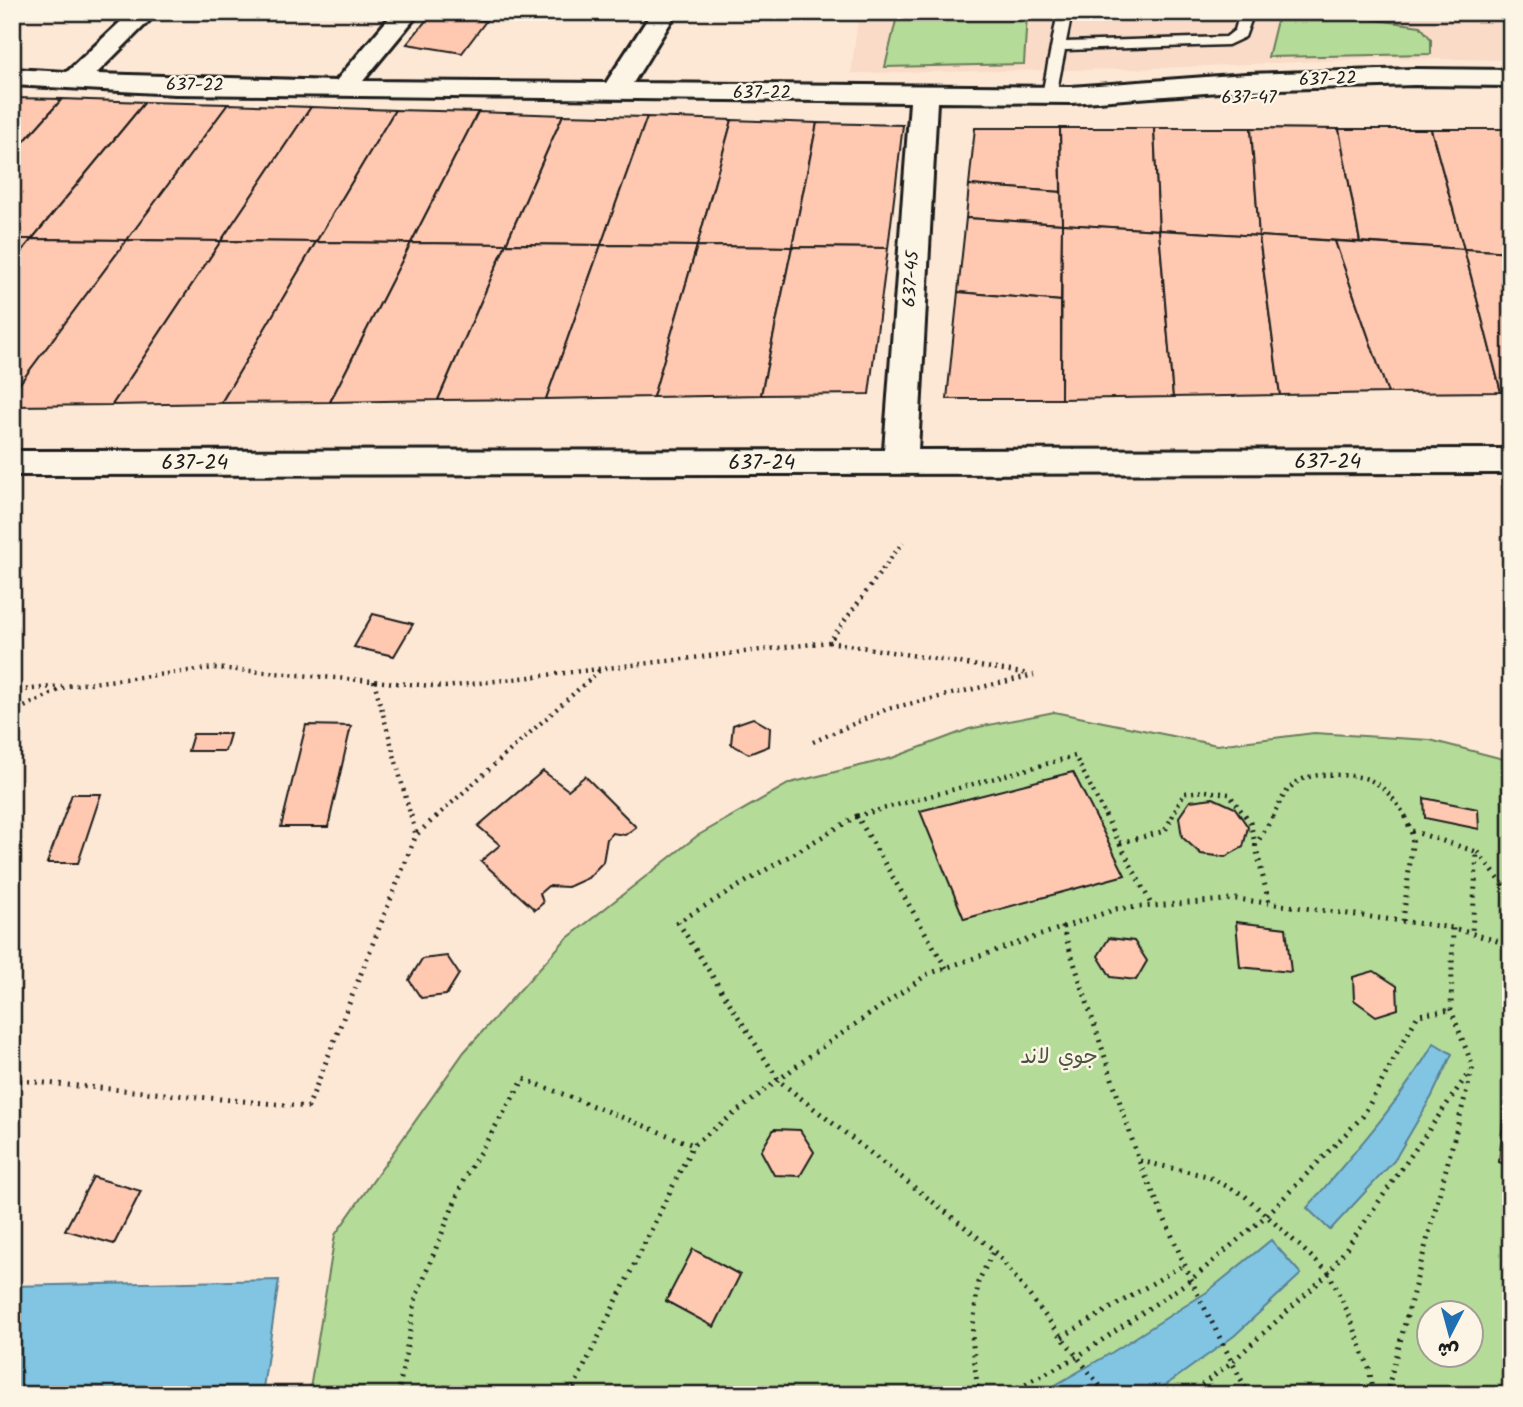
<svg xmlns="http://www.w3.org/2000/svg" width="1523" height="1407" font-family="Kalam,'Playpen Sans Arabic',sans-serif">
<style>
.built{fill:#f9dbc7}
.green{fill:#b4db98;stroke:#687c5a;stroke-width:2;fill-rule:evenodd}
.water{fill:#81c5e2;stroke:#598193;stroke-width:2}
.building{fill:#ffc9b1;stroke:#1c1c1c;stroke-width:2}
.lines{fill:none;stroke-linecap:round;stroke-linejoin:round}
.lane-casing{stroke:#1c1c1c;stroke-width:5}
.street-casing{stroke:#1c1c1c;stroke-width:6}
.path-far1{stroke:#1c1c1c;stroke-width:4.5;stroke-dasharray:2 5;stroke-linecap:butt}
.path{stroke:#1c1c1c;stroke-width:5;stroke-dasharray:2 6;stroke-linecap:butt}
.lane{fill:#fcf5e5;fill-rule:evenodd}
.street{fill:#fcf5e5;fill-rule:evenodd}
.labels{text-anchor:middle;dominant-baseline:central;stroke-width:5;stroke-linejoin:round;paint-order:stroke}
.far-street-label{font-size:18px;fill:#1c1c1c;stroke:#fcf5e5}
.street-label{font-size:21px;fill:#1c1c1c;stroke:#fcf5e5}
.park-label{font-size:21px;fill:#4a5541;stroke:#fcf5e5}
</style>
<rect width="100%" height="100%" fill="#fde8d5"/>
<filter id="ink" filterUnits="userSpaceOnUse"><feTurbulence type="fractalNoise" baseFrequency=".0143" numOctaves="2"/><feDisplacementMap in="SourceGraphic" scale="14" xChannelSelector="R" yChannelSelector="G"/><feConvolveMatrix kernelMatrix="1 2 1 2 8 2 1 2 1" color-interpolation-filters="sRGB"/></filter>
<g filter="url(#ink)">
<!-- built -->
<polygon class="built" points="859,12 1511,12 1511,60 1394,58 1135,69 851,73"/>
<!-- green -->
<g class="green">
<polygon points="898,12 1027,14 1024,64 885,67"/>
<polygon points="1279,12 1319,12 1420,26 1431,39 1431,54 1268,57"/>
<path d="M1054 712 1217 745 1314 733 1430 740 1511 761V1395H309L335 1235 464 1052 565 940 697 836 790 783 892 758 969 729ZM1428 1312H1470V1354H1428Z"/>
</g>
<!-- water -->
<g class="water">
<path d="M1434 1043 1452 1054 1432 1096 1394 1161 1330 1230 1307 1208C1352 1155 1399 1103 1434 1043Z"/>
<polygon points="1271,1240 1301,1274 1234,1336 1152,1395 1038,1395 1111,1353 1207,1292"/>
<polygon points="279,1280 262,1395 12,1395 12,1286"/>
</g>
<!-- building -->
<g class="building">
<polygon points="432,13 486,21 462,53 407,44"/>
<polygon points="12,98 62,99 12,155"/>
<polygon points="62,99 145,102 32,239 12,239 12,155"/>
<polygon points="145,102 228,104 127,240 32,239"/>
<polygon points="228,104 311,107 221,241 127,240"/>
<polygon points="311,107 395,110 316,242 221,241"/>
<polygon points="395,110 478,112 411,243 316,242"/>
<polygon points="478,112 563,115 506,244 411,243"/>
<polygon points="563,115 647,117 601,245 506,244"/>
<polygon points="647,117 732,120 697,246 601,245"/>
<polygon points="732,120 817,123 792,247 697,246"/>
<polygon points="817,123 903,125 888,248 792,247"/>
<polygon points="975,128 1060,128 1061,192 969,185"/>
<polygon points="1060,128 1154,128 1159,230 1062,224"/>
<polygon points="1154,128 1251,128 1259,236 1159,230"/>
<polygon points="1251,128 1339,129 1360,242 1259,236"/>
<polygon points="1339,129 1431,129 1464,249 1360,242"/>
<polygon points="1431,129 1511,129 1511,252 1464,249"/>
<polygon points="969,185 1061,192 1062,224 966,218"/>
<polygon points="966,218 1062,224 1061,301 958,292"/>
<polygon points="1062,224 1159,230 1173,397 1061,399"/>
<polygon points="1159,230 1259,236 1280,395 1173,397"/>
<polygon points="1259,236 1335,241 1388,393 1280,395"/>
<polygon points="12,239 32,239 12,263"/>
<polygon points="32,239 127,240 12,394 12,263"/>
<polygon points="127,240 221,241 112,405 12,406 12,394"/>
<polygon points="221,241 316,242 221,403 112,405"/>
<polygon points="1335,241 1464,249 1501,392 1388,393"/>
<polygon points="316,242 411,243 330,402 221,403"/>
<polygon points="411,243 506,244 438,400 330,402"/>
<polygon points="506,244 601,245 546,399 438,400"/>
<polygon points="601,245 697,246 653,397 546,399"/>
<polygon points="697,246 792,247 761,395 653,397"/>
<polygon points="792,247 888,248 869,394 761,395"/>
<polygon points="1464,249 1511,252 1511,392 1501,392"/>
<polygon points="958,292 1061,301 1061,399 947,399"/>
<polygon points="373,614 413,624 394,656 354,647"/>
<polygon points="753,718 770,728 769,746 749,754 731,744 733,725"/>
<polygon points="306,725 351,726 328,827 281,827"/>
<polygon points="193,734 230,734 225,751 188,751"/>
<polygon points="543,771 568,790 585,776 636,827 625,835 612,833 607,839 603,862 588,878 568,887 548,886 540,893 543,903 535,910 481,861 500,845 478,826"/>
<polygon points="1073,772 1125,875 964,919 920,811"/>
<polygon points="72,794 101,794 78,863 47,863"/>
<polygon points="1213,798 1235,808 1248,827 1243,847 1225,857 1201,854 1182,837 1179,817 1190,801"/>
<polygon points="1424,798 1478,809 1479,829 1425,818"/>
<polygon points="1236,922 1286,928 1291,972 1240,967"/>
<polygon points="1109,938 1134,941 1147,961 1136,980 1111,977 1098,956"/>
<polygon points="447,956 459,974 446,995 421,998 409,980 422,959"/>
<polygon points="1374,971 1397,986 1398,1009 1376,1016 1354,1000 1353,977"/>
<polygon points="1507,1081 1511,1082 1511,1166 1499,1162"/>
<polygon points="774,1129 800,1130 814,1152 800,1176 774,1175 761,1151"/>
<polygon points="93,1177 141,1191 114,1244 65,1230"/>
<polygon points="693,1249 740,1275 714,1327 666,1301"/>
<polygon points="445,1386 488,1395 442,1395"/>
</g>
<g class="lines">
<defs>
<polygon id="lane" points="1058,12 1072,12 1066,42 1226,37 1235,30 1240,12 1254,12 1245,37 1228,45 1065,50 1056,95 1049,99 1042,95"/>
<polygon id="street" points="131,12 158,12 96,74 336,81 394,12 420,12 363,81 606,83 652,12 677,12 633,83 1071,87 1246,74 1414,69 1511,70 1511,86 1414,85 1246,90 1071,103 937,102 918,450 1511,449 1511,473 12,475 12,451 884,450 910,102 175,94 12,85 12,69 67,72"/>
</defs>
<!-- lane casing -->
<use href="#lane" class="lane-casing"/>
<!-- street casing -->
<use href="#street" class="street-casing"/>
<!-- path-far1 -->
<g class="path-far1">
<polyline points="829,642 1029,674"/>
<polyline points="374,681 411,817"/>
<polyline points="12,691 62,686"/>
<polyline points="12,713 67,686 214,668 445,687 829,642 903,542"/>
<polyline points="813,742 887,709 1034,675"/>
<polyline points="857,816 1075,756 1106,817"/>
<polyline points="436,817 601,669"/>
<polyline points="855,817 858,817"/>
<polyline points="1172,817 1184,793 1206,791 1229,794 1246,817"/>
<path d="M1273 817C1288 781 1301 773 1340 775 1350 776 1363 776 1372 781 1386 788 1398 804 1406 817"/>
</g>
<!-- path -->
<g class="path">
<polyline points="411,815 416,835"/>
<polyline points="1105,815 1152,906"/>
<polyline points="1245,815 1250,822 1269,903"/>
<polyline points="1412,831 1477,852 1472,932"/>
<polyline points="1120,843 1165,831 1173,815"/>
<polyline points="1255,846 1274,815"/>
<polyline points="1478,852 1504,886 1511,890"/>
<polyline points="1403,921 1413,837 1405,815"/>
<polyline points="1062,926 1139,1161 1198,1295 1249,1395"/>
<polyline points="946,968 857,816 678,922 779,1081 994,1250 1107,1395"/>
<polyline points="12,1080 308,1107 416,835 438,815"/>
<polyline points="1140,1161 1207,1176 1244,1195 1329,1273 1350,1317 1370,1371 1372,1395"/>
<polyline points="1062,1337 1185,1264"/>
<polyline points="398,1395 416,1297 465,1177 524,1079 693,1145"/>
<polyline points="570,1395 693,1145 815,1052 928,974 1116,909 1237,899 1453,928 1511,945"/>
<polyline points="978,1395 972,1336 978,1282 994,1250"/>
<polyline points="1004,1395 1077,1357 1192,1279 1267,1215 1363,1116 1418,1015 1451,1010"/>
<polyline points="1189,1395 1233,1361 1329,1273 1470,1071"/>
<polyline points="1386,1395 1473,1067 1451,1010 1453,928"/>
</g>
<!-- lane -->
<use href="#lane" class="lane"/>
<!-- street -->
<use href="#street" class="street"/>
</g>
</g>
<g class="labels">
<!-- far-street labels -->
<g class="far-street-label">
<text transform="translate(1328 80) rotate(-2)">637-22</text>
<text transform="translate(195 86) rotate(1)">637-22</text>
<text x="762" y="93">637-22</text>
<text x="1249" y="98">637-47</text>
<text transform="translate(912 279) rotate(-86)">637-45</text>
</g>
<!-- street labels -->
<g class="street-label">
<text x="1328" y="462">637-24</text>
<text x="195" y="463">637-24</text>
<text x="762" y="463">637-24</text>
</g>
<!-- park labels -->
<g class="park-label">
<text x="1059" y="1057">جوي لاند</text>
</g>
</g>
<!-- margin -->
<rect width="1523" height="1407" fill="none" stroke="#fcf5e5" stroke-width="42"/>
<rect x="21" y="21" width="1481" height="1365" fill="none" stroke="#1c1c1c" stroke-width="2.5" filter="url(#ink)"/>
<!-- north arrow -->
<g transform="translate(1450 1334) rotate(186)"><circle r="33" fill="#fcf5e5" stroke="#a29e95" stroke-width="2"/>
<path d="M0-5L12 26L0 18L-12 26Z" fill="#1f6fb2"/>
<text y="-10" font-size="19" font-weight="bold" text-anchor="middle" fill="#1c1c1c">ش</text>
</g>
</svg>
